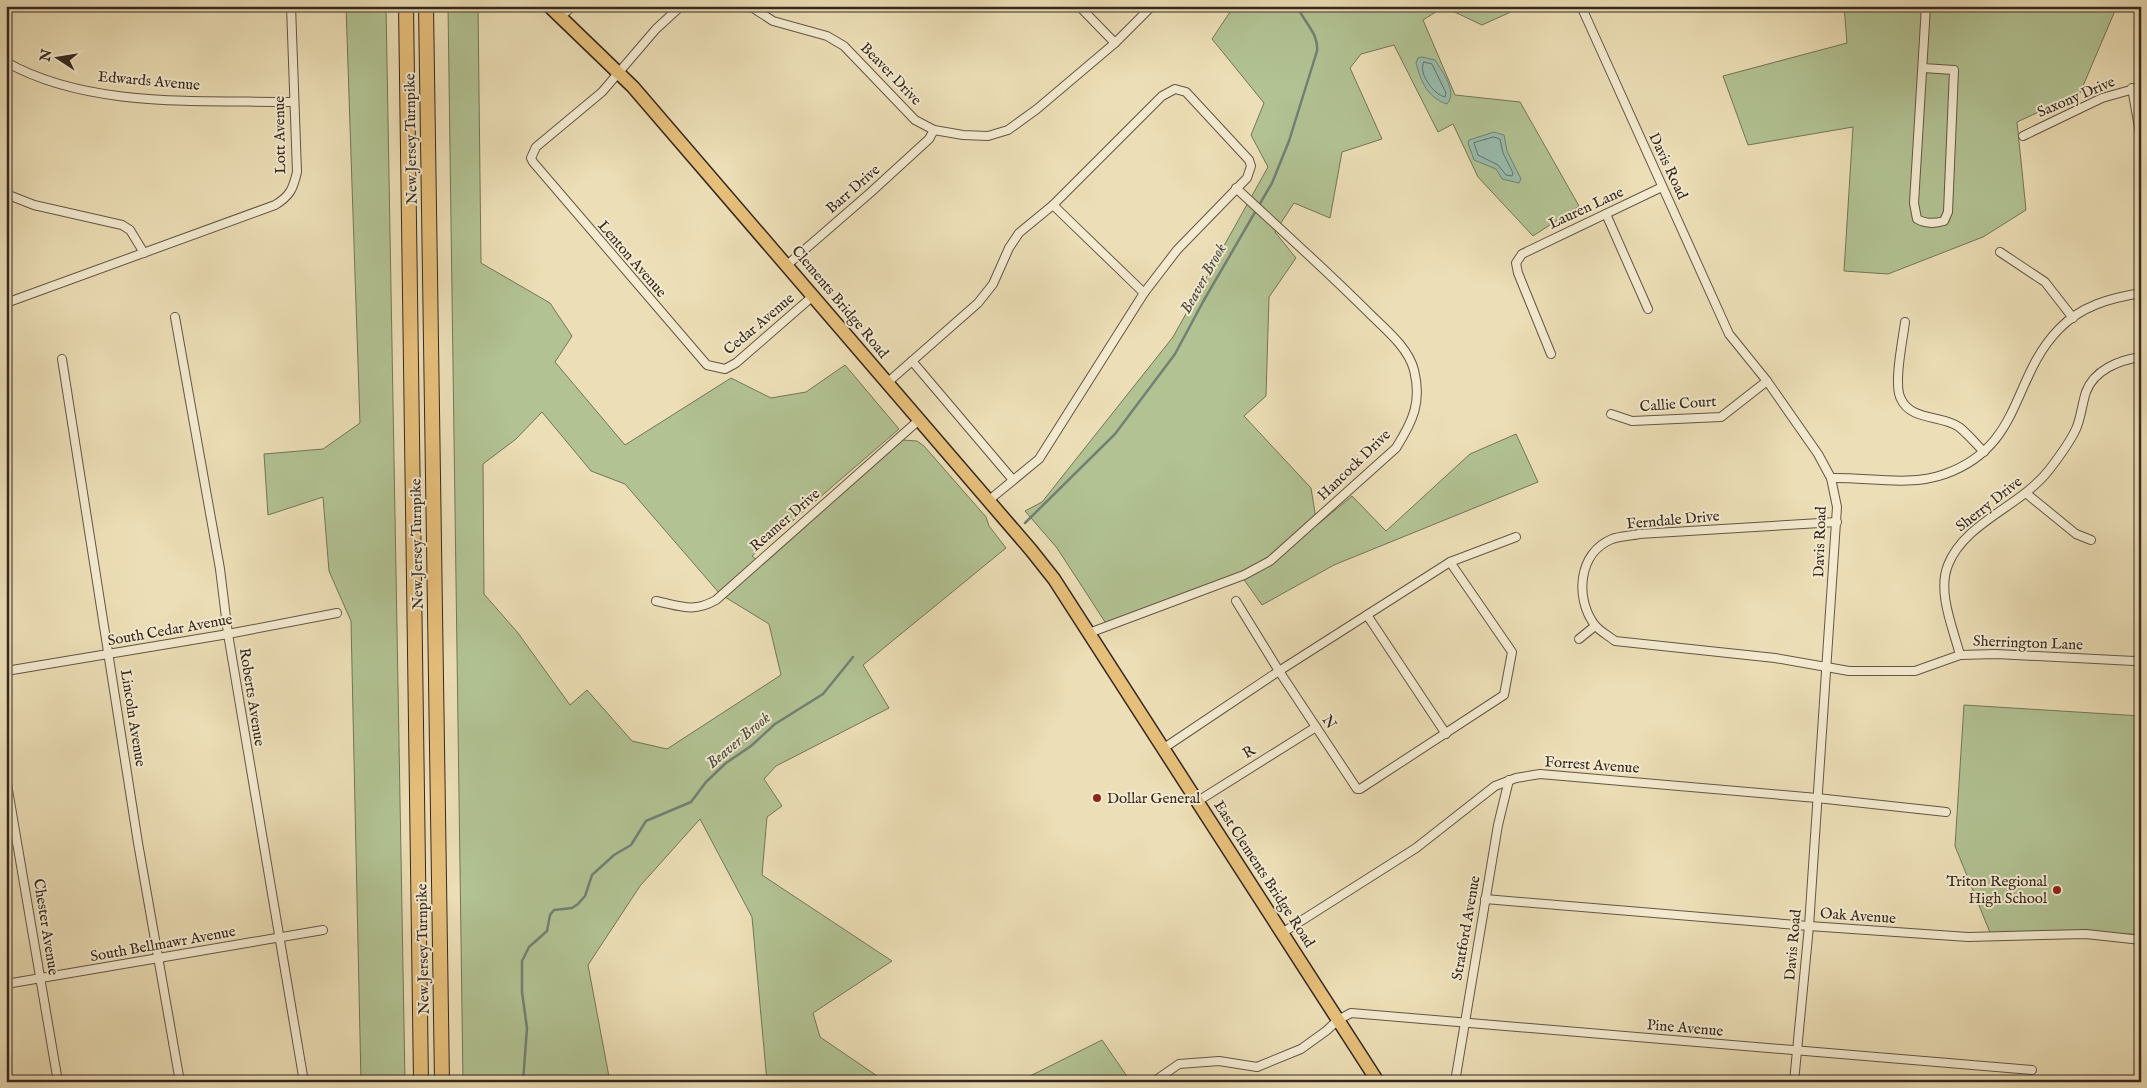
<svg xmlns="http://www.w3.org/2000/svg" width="2147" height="1088" font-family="'IM FELL English',serif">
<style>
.green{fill:#b2c293;stroke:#747559;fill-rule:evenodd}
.water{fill:#99bcae;stroke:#718175}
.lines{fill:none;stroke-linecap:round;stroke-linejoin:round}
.shore{stroke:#677266;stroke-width:1}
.stream{stroke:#718175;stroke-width:2.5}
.minor-casing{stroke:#635645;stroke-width:10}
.primary-casing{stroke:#35281f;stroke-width:15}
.motorway-casing{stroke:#35281f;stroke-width:16}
.minor{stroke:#f3ead0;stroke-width:8}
.primary{stroke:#e6bf7b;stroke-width:12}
.motorway{stroke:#e6bf7b;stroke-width:14}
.poi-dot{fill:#8f2418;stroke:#f3ead0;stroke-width:2}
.labels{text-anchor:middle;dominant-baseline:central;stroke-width:4;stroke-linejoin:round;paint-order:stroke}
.street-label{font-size:15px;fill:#35281f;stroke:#f3ead0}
.poi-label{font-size:15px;fill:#35281f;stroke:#f3ead0;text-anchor:start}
.water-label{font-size:16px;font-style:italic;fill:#4e4d43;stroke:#f3ead0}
</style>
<rect width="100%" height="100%" fill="#ecdeb6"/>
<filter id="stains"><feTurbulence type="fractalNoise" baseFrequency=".004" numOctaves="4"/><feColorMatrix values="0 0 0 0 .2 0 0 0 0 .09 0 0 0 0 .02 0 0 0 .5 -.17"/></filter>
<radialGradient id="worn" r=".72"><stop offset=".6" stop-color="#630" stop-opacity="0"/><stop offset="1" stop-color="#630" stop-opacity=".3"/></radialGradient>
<!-- green -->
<g class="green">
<polygon points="346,6 386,6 405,1082 361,1082 351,621 329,571 323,497 268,515 264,454 323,449 360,423"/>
<path d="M448 6H478L481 263 550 303 572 336 555 362 625 445 731 378 771 398 806 392 845 365 899 429 752 556 762 564 903 440 917 441 924 446 986 517 989 526 1006 548 863 665 889 708 776 766 764 779 782 806 767 817 762 875 892 961 813 1013 820 1037 886 1082H767L752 917 700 819 640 886 588 965 610 1082H463ZM542 412 591 471 625 484 720 594 769 624 781 675 667 749 632 741 587 690 570 705 518 633 484 594 483 464 516 439Z"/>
<polygon points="1234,6 1524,6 1482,25 1444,7 1423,20 1455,95 1520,102 1579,206 1533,236 1478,177 1453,124 1438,132 1394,45 1361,54 1350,68 1382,139 1342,152 1330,218 1294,203 1275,232 1296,258 1269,297 1266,396 1244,416 1311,488 1317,525 1352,496 1386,531 1470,454 1516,434 1538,482 1334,565 1262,605 1240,574 1107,625 1057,548 1025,511 1042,502 1173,337 1268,167 1251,135 1264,103 1212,39"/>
<polygon points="1844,6 2117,6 2080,93 2017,122 2026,210 1983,237 1888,274 1844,271 1853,127 1748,145 1723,76 1847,43"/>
<polygon points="1964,705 2141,716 2141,934 1991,935 1955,846"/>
<polygon points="1102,1040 1131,1082 1018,1082"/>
</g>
<!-- water -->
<g class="water">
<path d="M1422 57 1435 60C1442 71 1458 92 1447 104 1428 98 1421 82 1416 63L1418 58Z"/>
<polygon points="1494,132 1504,135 1507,151 1521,179 1519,183 1502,179 1496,169 1474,160 1468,143 1469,140"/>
</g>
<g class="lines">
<!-- shore -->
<g class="shore">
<path d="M1424 62 1432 64 1446 93 1445 97C1434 95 1417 72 1424 62Z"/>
<polygon points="1494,137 1500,139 1503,153 1513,173 1512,176 1506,175 1498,165 1478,155 1474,143"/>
</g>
<!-- stream -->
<g class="stream">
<path d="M1025 523 1115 434 1175 354 1204 300 1272 183 1289 141 1317 51C1319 34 1304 22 1297 6"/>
<polyline points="523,1082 527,1028 522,992 522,961 529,947 547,931 550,915 554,910 572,908 578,904 585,896 592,875 614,855 631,845 646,821 691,802 706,782 726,763 751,746 775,724 823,694 853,657"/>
</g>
<defs>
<g id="minor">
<polyline points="681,6 656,29 602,92 536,147 531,158 533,162 707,365 725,369 736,363 813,296"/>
<polyline points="750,6 773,21 827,36 844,46 915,120 934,130 963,135 988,136 1008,130 1037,109 1115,43 1152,6"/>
<polyline points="1079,6 1115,43"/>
<polyline points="1581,6 1729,334 1767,381 1818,454 1831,478 1837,507 1809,926 1794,1082"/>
<polyline points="560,17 573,6"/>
<path d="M6 62C89 109 202 100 294 102"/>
<path d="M1923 68 1954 70 1948 212 1944 221C1934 224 1926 224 1917 219L1914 203 1926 6"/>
<polyline points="2132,88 2141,139"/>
<polyline points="2023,136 2102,98 2141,87"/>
<polyline points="6,194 34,205 122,225 130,230 144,253"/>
<polyline points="1606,214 1648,309"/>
<polyline points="2000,252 2045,282 2073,318"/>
<polyline points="787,265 870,193 929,139 934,130"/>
<path d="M6 303 275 205C290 196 293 189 297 172L291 6"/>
<polyline points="175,317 220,569 228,634 304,1082"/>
<path d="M1905 322C1903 339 1893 385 1901 399 1911 421 1942 415 1959 427 1968 434 1976 444 1984 452"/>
<polyline points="1551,354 1518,273 1516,263 1522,254 1662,187"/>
<polyline points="62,359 138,843 180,1082"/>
<polyline points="912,361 1013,480"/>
<polyline points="887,383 978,303 993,284 1009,248 1019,233 1053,205 1162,96 1175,89 1186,92 1249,160 1251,166 1247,178 1177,250 1144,293"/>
<polyline points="1611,414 1632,421 1721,417 1767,381"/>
<path d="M1831 478C1868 477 1909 487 1945 474 2023 446 2011 378 2059 329 2081 306 2110 298 2141 293"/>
<polyline points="2027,494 2076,534 2091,540"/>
<polyline points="988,501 1039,459 1144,293 1053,205"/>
<path d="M1837 522 1639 534C1630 536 1620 536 1612 539 1578 553 1575 598 1594 624 1599 631 1609 636 1615 641L1775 658 1849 671H1915L1960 655 1996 654 2134 661 2141 659"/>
<path d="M656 601C681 606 693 613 716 600L919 420"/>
<polyline points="1236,601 1279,671 1357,789 1360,789 1504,695 1512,652 1450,562"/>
<polyline points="1367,615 1446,734"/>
<path d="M1089 633 1244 575 1270 561 1396 448C1413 421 1422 402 1414 370 1408 347 1385 329 1369 313 1326 270 1280 229 1236 188"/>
<polyline points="1579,639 1595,626"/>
<path d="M1960 655C1953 628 1937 592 1948 565 1965 522 2020 507 2049 470 2059 457 2069 444 2076 429 2081 418 2082 404 2086 392 2094 370 2119 360 2141 357"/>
<polyline points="6,671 228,634 337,613"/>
<polyline points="1164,748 1279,671 1450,562 1516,537"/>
<polyline points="6,778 58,1082"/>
<polyline points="1198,801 1316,727"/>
<polyline points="1485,899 1809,926 1968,937 2086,934 2141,940"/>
<polyline points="1282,933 1416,848 1495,786 1516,778 1540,774 1817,798 1946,812"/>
<polyline points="6,984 323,930"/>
<polyline points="1153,1082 1179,1064 1219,1061 1257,1067 1301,1049 1326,1031 1338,1020 1351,1013 2032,1070"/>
<polyline points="1455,1082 1498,825 1509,780"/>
</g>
<polyline id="primary" points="549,6 633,87 1031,550 1054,579 1378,1082"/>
<g id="motorway">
<polyline points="406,6 421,1082"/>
<polyline points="426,6 442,1082"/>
</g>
</defs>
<!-- minor casing -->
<use href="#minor" class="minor-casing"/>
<!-- primary casing -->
<use href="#primary" class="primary-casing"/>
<!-- motorway casing -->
<use href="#motorway" class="motorway-casing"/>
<!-- minor -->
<use href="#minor" class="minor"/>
<!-- primary -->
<use href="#primary" class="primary"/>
<!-- motorway -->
<use href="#motorway" class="motorway"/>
</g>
<!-- markers -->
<g class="poi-dot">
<circle cx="1097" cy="798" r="5"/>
<circle cx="2057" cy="890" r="5"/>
</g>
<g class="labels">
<!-- street labels -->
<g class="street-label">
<text transform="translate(891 74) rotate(46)">Beaver Drive</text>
<text transform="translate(149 81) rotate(5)">Edwards Avenue</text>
<text transform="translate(2076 97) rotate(-23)">Saxony Drive</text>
<text transform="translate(280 135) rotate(-91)">Lott Avenue</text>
<text transform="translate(411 139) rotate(-91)">New Jersey Turnpike</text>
<text transform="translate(1668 166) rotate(65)">Davis Road</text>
<text transform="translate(853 189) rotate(-41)">Barr Drive</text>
<text transform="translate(1586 208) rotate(-25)">Lauren Lane</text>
<text transform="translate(632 259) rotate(49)">Lenton Avenue</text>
<text transform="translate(840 302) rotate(50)">Clements Bridge Road</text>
<text transform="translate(759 324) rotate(-40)">Cedar Avenue</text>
<text transform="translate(1678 404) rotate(-4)">Callie Court</text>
<text transform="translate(1354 465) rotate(-44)">Hancock Drive</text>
<text transform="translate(1989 504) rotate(-38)">Sherry Drive</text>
<text transform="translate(785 520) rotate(-41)">Reamer Drive</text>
<text transform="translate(1673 520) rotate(-5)">Ferndale Drive</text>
<text transform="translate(1820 542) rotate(-88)">Davis Road</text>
<text transform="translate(417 544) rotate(-91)">New Jersey Turnpike</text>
<text transform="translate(170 630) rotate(-10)">South Cedar Avenue</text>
<text transform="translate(2028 643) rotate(2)">Sherrington Lane</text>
<text transform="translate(252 697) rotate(81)">Roberts Avenue</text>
<text transform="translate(133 718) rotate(81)">Lincoln Avenue</text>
<text transform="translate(1329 722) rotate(56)">N</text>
<text transform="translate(1249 752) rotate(-32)">R</text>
<text transform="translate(1592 765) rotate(4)">Forrest Avenue</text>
<text transform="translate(1264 874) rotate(57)">East Clements Bridge Road</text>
<text transform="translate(1858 916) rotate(4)">Oak Avenue</text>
<text transform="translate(46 927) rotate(81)">Chester Avenue</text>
<text transform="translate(1466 928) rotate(-80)">Stratford Avenue</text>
<text transform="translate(163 944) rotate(-10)">South Bellmawr Avenue</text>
<text transform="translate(1793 945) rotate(-85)">Davis Road</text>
<text transform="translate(423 949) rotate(-91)">New Jersey Turnpike</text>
<text transform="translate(1685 1028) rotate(5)">Pine Avenue</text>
</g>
<!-- poi labels -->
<g class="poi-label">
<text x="1107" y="798">Dollar General</text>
<text x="2047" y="881" text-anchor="end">Triton Regional<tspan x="2047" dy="17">High School</tspan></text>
</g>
<!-- water labels -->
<g class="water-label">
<text transform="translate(1204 279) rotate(-61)">Beaver Brook</text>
<text transform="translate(739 741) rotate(-40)">Beaver Brook</text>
</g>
</g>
<!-- margin -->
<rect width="2147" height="1088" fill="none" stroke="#ecdeb6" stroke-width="25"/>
<rect x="8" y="8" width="2132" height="1073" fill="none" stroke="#35281f" stroke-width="2.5"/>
<rect x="12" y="12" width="2122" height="1063" fill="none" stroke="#35281f"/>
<!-- north arrow -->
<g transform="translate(58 58) rotate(282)" stroke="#f3ead0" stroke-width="4" paint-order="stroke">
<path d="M0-4L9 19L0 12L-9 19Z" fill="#35281f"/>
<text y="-8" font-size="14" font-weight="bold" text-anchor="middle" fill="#35281f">N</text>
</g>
<rect width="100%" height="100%" filter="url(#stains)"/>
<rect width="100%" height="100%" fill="url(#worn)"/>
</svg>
